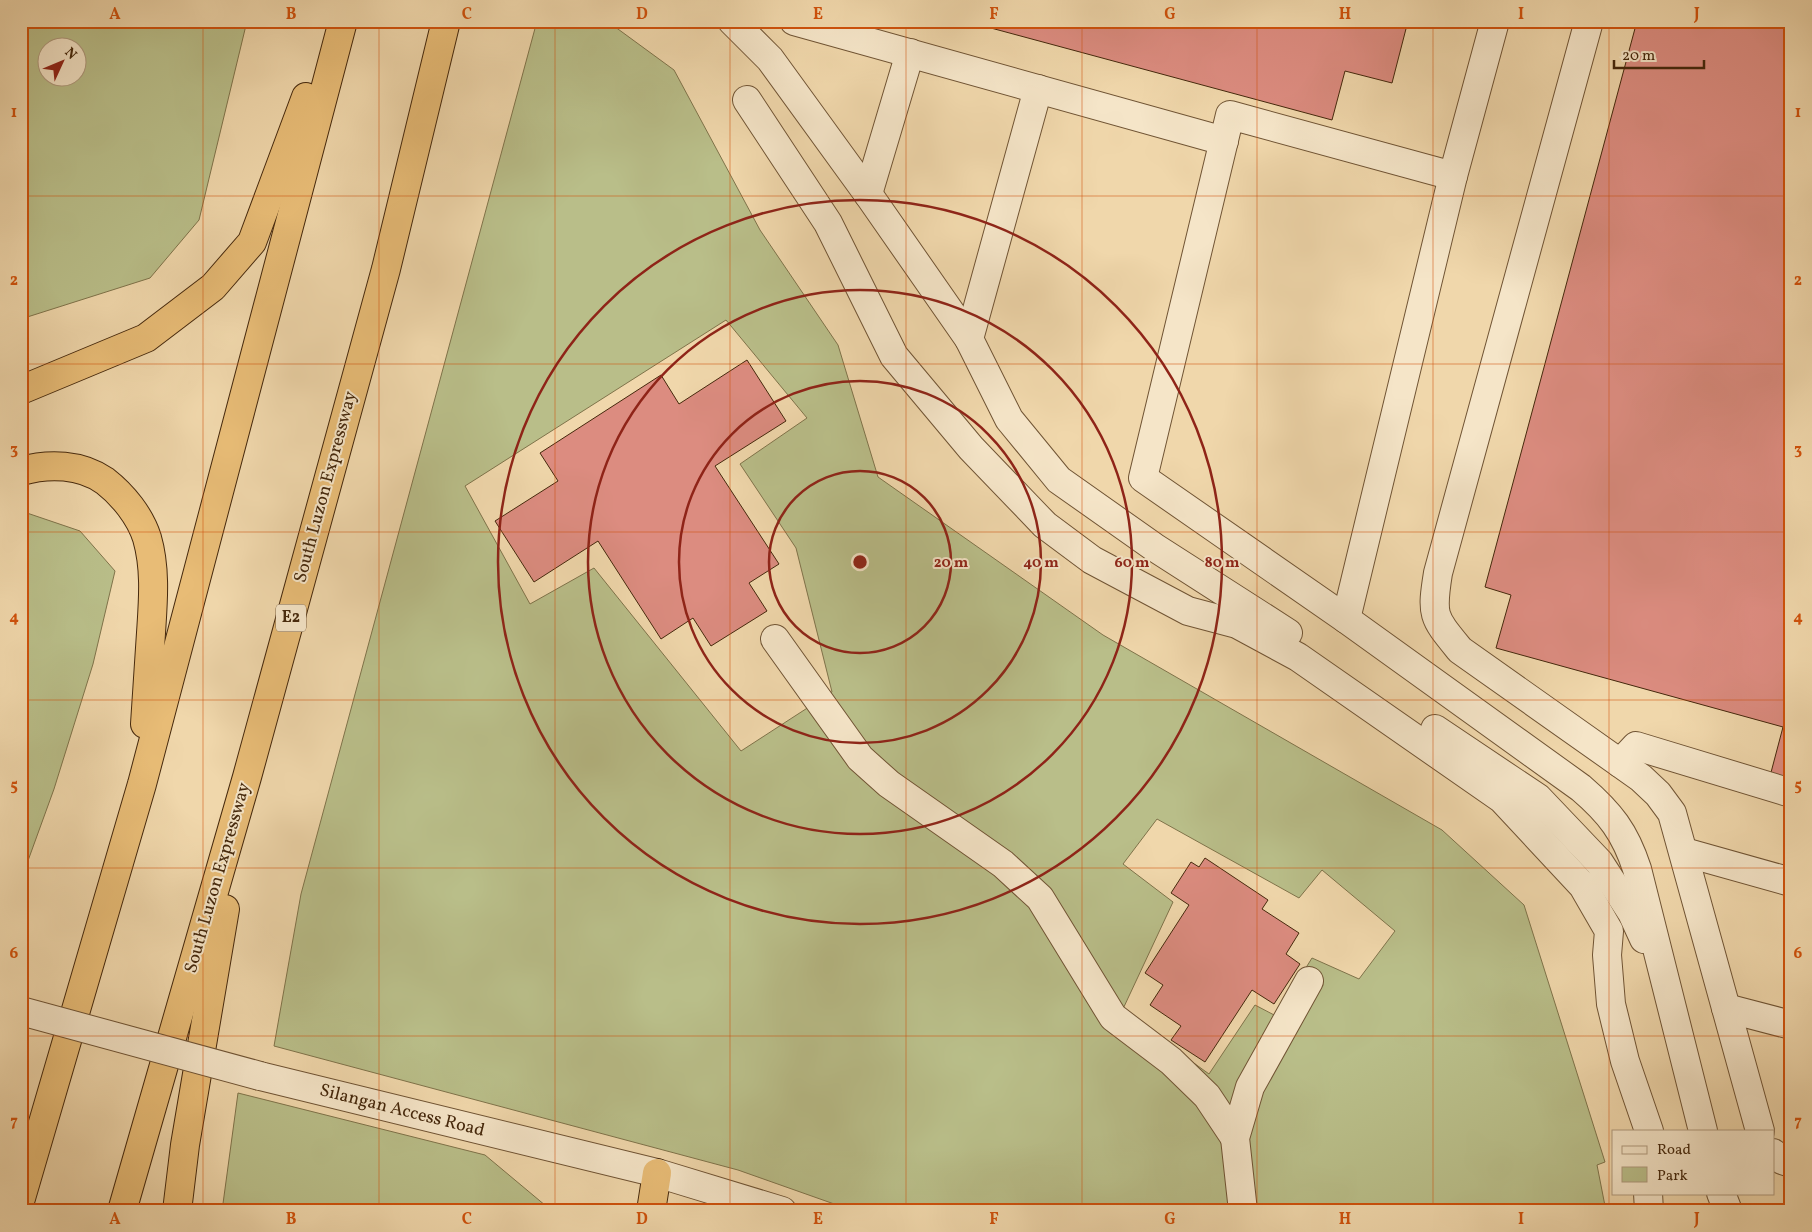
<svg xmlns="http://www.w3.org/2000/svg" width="1812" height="1232" font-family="Vollkorn,serif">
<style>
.green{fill:#b9be89;stroke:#7f734a;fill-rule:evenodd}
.building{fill:#dc8c80;stroke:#45280c}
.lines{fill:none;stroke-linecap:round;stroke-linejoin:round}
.minor-casing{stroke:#705434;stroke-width:30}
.highway-casing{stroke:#45280c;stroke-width:30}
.minor{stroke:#f5e5c8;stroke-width:28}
.highway{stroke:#e8bc76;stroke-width:28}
.minor-bridge-casing{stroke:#705434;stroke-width:30;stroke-linecap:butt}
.minor-bridge{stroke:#f5e5c8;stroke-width:28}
.grid{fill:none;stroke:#d0520c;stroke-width:1;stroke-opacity:0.55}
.ring{fill:none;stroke:#8f2418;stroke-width:2.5}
.labels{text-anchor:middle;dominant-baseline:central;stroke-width:4;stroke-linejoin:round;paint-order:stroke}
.shield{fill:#f5e5c8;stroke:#7a6144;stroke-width:1}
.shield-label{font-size:16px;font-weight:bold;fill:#45280c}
.street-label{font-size:18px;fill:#45280c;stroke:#f5e5c8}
.centre{fill:#8f2418;stroke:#f5e5c8;stroke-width:2.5}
.ring-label{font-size:15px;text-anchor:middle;font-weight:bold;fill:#8f2418;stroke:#f5e5c8;stroke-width:4;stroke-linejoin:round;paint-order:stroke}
.neatline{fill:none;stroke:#d0520c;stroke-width:2}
.grid-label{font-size:16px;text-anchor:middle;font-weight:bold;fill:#d0520c}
</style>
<rect width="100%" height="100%" fill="#f0d7ab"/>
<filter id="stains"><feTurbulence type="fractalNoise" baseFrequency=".004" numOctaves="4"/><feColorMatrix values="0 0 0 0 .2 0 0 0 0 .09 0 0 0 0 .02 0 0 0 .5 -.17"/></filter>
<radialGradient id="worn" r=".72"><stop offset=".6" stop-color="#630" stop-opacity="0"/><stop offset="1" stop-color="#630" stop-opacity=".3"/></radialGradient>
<!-- green -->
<g class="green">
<path d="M21 21H247L199 220 150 278 21 319ZM48 48H78V78H48Z"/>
<path d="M537 21H607L674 70 760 230 838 345 878 477 1103 635 1442 830 1524 905 1605 1162 1597 1165 1606 1211H854L738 1170 274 1046 301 894ZM726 320 807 418 740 464 796 548 832 692 741 751 594 568 530 604 465 486ZM1157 819 1299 898 1322 870 1395 931 1359 979 1312 958 1276 1016 1255 1005 1209 1074 1122 1011 1173 902 1123 864Z"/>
<polygon points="24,512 80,531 115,571 93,664 54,789 21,880 21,513"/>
<polygon points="238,1093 485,1155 552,1211 222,1211"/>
</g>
<!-- building -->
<g class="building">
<polygon points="965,21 1408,21 1392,83 1345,71 1332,120"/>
<polygon points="1637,21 1791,21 1791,786 1769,780 1783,727 1496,648 1511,595 1485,587"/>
<polygon points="747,360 786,421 715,466 779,564 749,583 767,611 711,646 693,618 661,639 598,541 534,582 495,521 558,481 540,453 661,375 679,404"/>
<polygon points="1205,858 1268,900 1262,909 1299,933 1286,954 1300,964 1274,1004 1252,990 1205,1062 1171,1040 1181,1026 1150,1005 1163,985 1145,973 1189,905 1171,893 1191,862 1199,867"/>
</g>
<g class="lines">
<defs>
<g id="minor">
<polyline points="732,21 770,59 868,194 969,339 1009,419 1059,480 1154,547 1288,633"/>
<polyline points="794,21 1224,141"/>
<path d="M1589 21 1438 573C1431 616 1433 617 1460 650L1641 778 1658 794 1672 813 1760 1131"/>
<polyline points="747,100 828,223 894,356 971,448 1045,525 1092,560 1188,611 1237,624 1298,657 1502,799 1583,886 1609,931 1607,955 1611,1004 1625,1061 1649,1131"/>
<path d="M1453 176 1230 115 1143 478 1346 619 1581 788C1610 813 1625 832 1637 869L1703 1131"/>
<polyline points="868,194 910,53"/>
<polyline points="969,339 1038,89"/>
<polyline points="1346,619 1453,176 1495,21"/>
<polyline points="775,639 860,758 889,784 1003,864 1040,898 1113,1017 1171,1061 1207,1096 1235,1138"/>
<polyline points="1435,729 1538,798 1599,862 1632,913 1644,939"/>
<polyline points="1620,763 1636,746 1791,793"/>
<polyline points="1684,852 1791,882"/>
<polyline points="1726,1008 1791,1025"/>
<polyline points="260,1076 657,1173 782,1211"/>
<polyline points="1773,1153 1782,1160 1791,1163"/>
<polyline points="1648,1193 1649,1211"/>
<polyline points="1721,1193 1728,1211"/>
<polyline points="1243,1211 1235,1138 1250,1087 1309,981"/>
</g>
<g id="highway">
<polyline points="21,390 146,338 213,287 252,242 306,97"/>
<path d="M21 471C49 463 81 464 105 481 123 495 140 516 147 538 156 569 153 602 151 633 149 663 147 694 145 724"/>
<polyline points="21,1198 142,784 343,21"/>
<polyline points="122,1211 247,777 386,269 446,21"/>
<polyline points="177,1211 185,1145 225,909"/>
<polyline points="651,1211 657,1173"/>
</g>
</defs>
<!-- minor casing -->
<use href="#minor" class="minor-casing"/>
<!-- highway casing -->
<use href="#highway" class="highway-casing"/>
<!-- minor -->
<use href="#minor" class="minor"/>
<!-- highway -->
<use href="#highway" class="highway"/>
<defs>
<polyline id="minor-bridge" points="21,1011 260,1076"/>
</defs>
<!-- minor-bridge casing -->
<use href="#minor-bridge" class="minor-bridge-casing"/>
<!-- minor-bridge -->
<use href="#minor-bridge" class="minor-bridge"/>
</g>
<!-- grid -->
<path class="grid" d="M203 21V1211M379 21V1211M555 21V1211M730 21V1211M906 21V1211M1082 21V1211M1257 21V1211M1433 21V1211M1609 21V1211M21 196H1791M21 364H1791M21 532H1791M21 700H1791M21 868H1791M21 1036H1791"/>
<!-- distance rings -->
<g class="ring">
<circle cx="860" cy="562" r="91"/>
<circle cx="860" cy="562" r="181"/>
<circle cx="860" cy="562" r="272"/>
<circle cx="860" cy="562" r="362"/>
</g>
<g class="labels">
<!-- shield labels -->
<rect class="shield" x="276" y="604.5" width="30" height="27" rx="4"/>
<g class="shield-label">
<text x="291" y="618">E2</text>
</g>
<!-- street labels -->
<g class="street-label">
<text transform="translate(326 487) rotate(-75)">South Luzon Expressway</text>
<text transform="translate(218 878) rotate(-74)">South Luzon Expressway</text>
<text transform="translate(402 1111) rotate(14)">Silangan Access Road</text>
</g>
</g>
<circle cx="860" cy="562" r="8" class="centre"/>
<g class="ring-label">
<text x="951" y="567">20 m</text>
<text x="1041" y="567">40 m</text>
<text x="1132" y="567">60 m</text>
<text x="1222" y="567">80 m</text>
</g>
<!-- margin -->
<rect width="1812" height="1232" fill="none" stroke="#f0d7ab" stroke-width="55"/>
<!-- legend -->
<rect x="1612" y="1130" width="162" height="65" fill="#f5e5c8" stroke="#af997d"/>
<rect x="1622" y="1146" width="25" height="8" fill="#f5e5c8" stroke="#af997d"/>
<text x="1657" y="1154" font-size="15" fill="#45280c">Road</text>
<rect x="1622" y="1167" width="25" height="15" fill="#b9be89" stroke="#af997d"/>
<text x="1657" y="1180" font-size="15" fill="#45280c">Park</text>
<!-- north arrow -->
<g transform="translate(62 62) rotate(46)"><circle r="24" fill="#f5e5c8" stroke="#af997d"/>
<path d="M0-4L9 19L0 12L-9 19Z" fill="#8f2418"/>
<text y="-8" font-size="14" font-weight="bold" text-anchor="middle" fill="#45280c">N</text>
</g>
<!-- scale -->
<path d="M1614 60v8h90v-8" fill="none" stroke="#45280c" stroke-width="2.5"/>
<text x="1622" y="60" font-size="15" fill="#45280c" stroke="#f5e5c8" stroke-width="4" paint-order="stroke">20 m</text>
<rect x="28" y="28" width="1756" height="1176" class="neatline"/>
<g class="grid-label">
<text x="115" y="19">A</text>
<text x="291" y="19">B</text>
<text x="467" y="19">C</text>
<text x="642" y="19">D</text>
<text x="818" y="19">E</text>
<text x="994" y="19">F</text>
<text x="1170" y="19">G</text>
<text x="1345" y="19">H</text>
<text x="1521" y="19">I</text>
<text x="1697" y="19">J</text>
<text x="14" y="117">1</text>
<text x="1798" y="117">1</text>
<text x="14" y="285">2</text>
<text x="1798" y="285">2</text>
<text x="14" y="454">3</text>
<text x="1798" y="454">3</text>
<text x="14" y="622">4</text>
<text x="1798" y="622">4</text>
<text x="14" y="790">5</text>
<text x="1798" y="790">5</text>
<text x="14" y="958">6</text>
<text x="1798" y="958">6</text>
<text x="14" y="1126">7</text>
<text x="1798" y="1126">7</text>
<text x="115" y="1224">A</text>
<text x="291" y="1224">B</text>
<text x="467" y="1224">C</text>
<text x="642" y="1224">D</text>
<text x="818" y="1224">E</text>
<text x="994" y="1224">F</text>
<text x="1170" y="1224">G</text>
<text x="1345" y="1224">H</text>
<text x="1521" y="1224">I</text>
<text x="1697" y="1224">J</text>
</g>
<rect width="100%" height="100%" filter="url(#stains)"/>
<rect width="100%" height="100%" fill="url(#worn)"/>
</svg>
